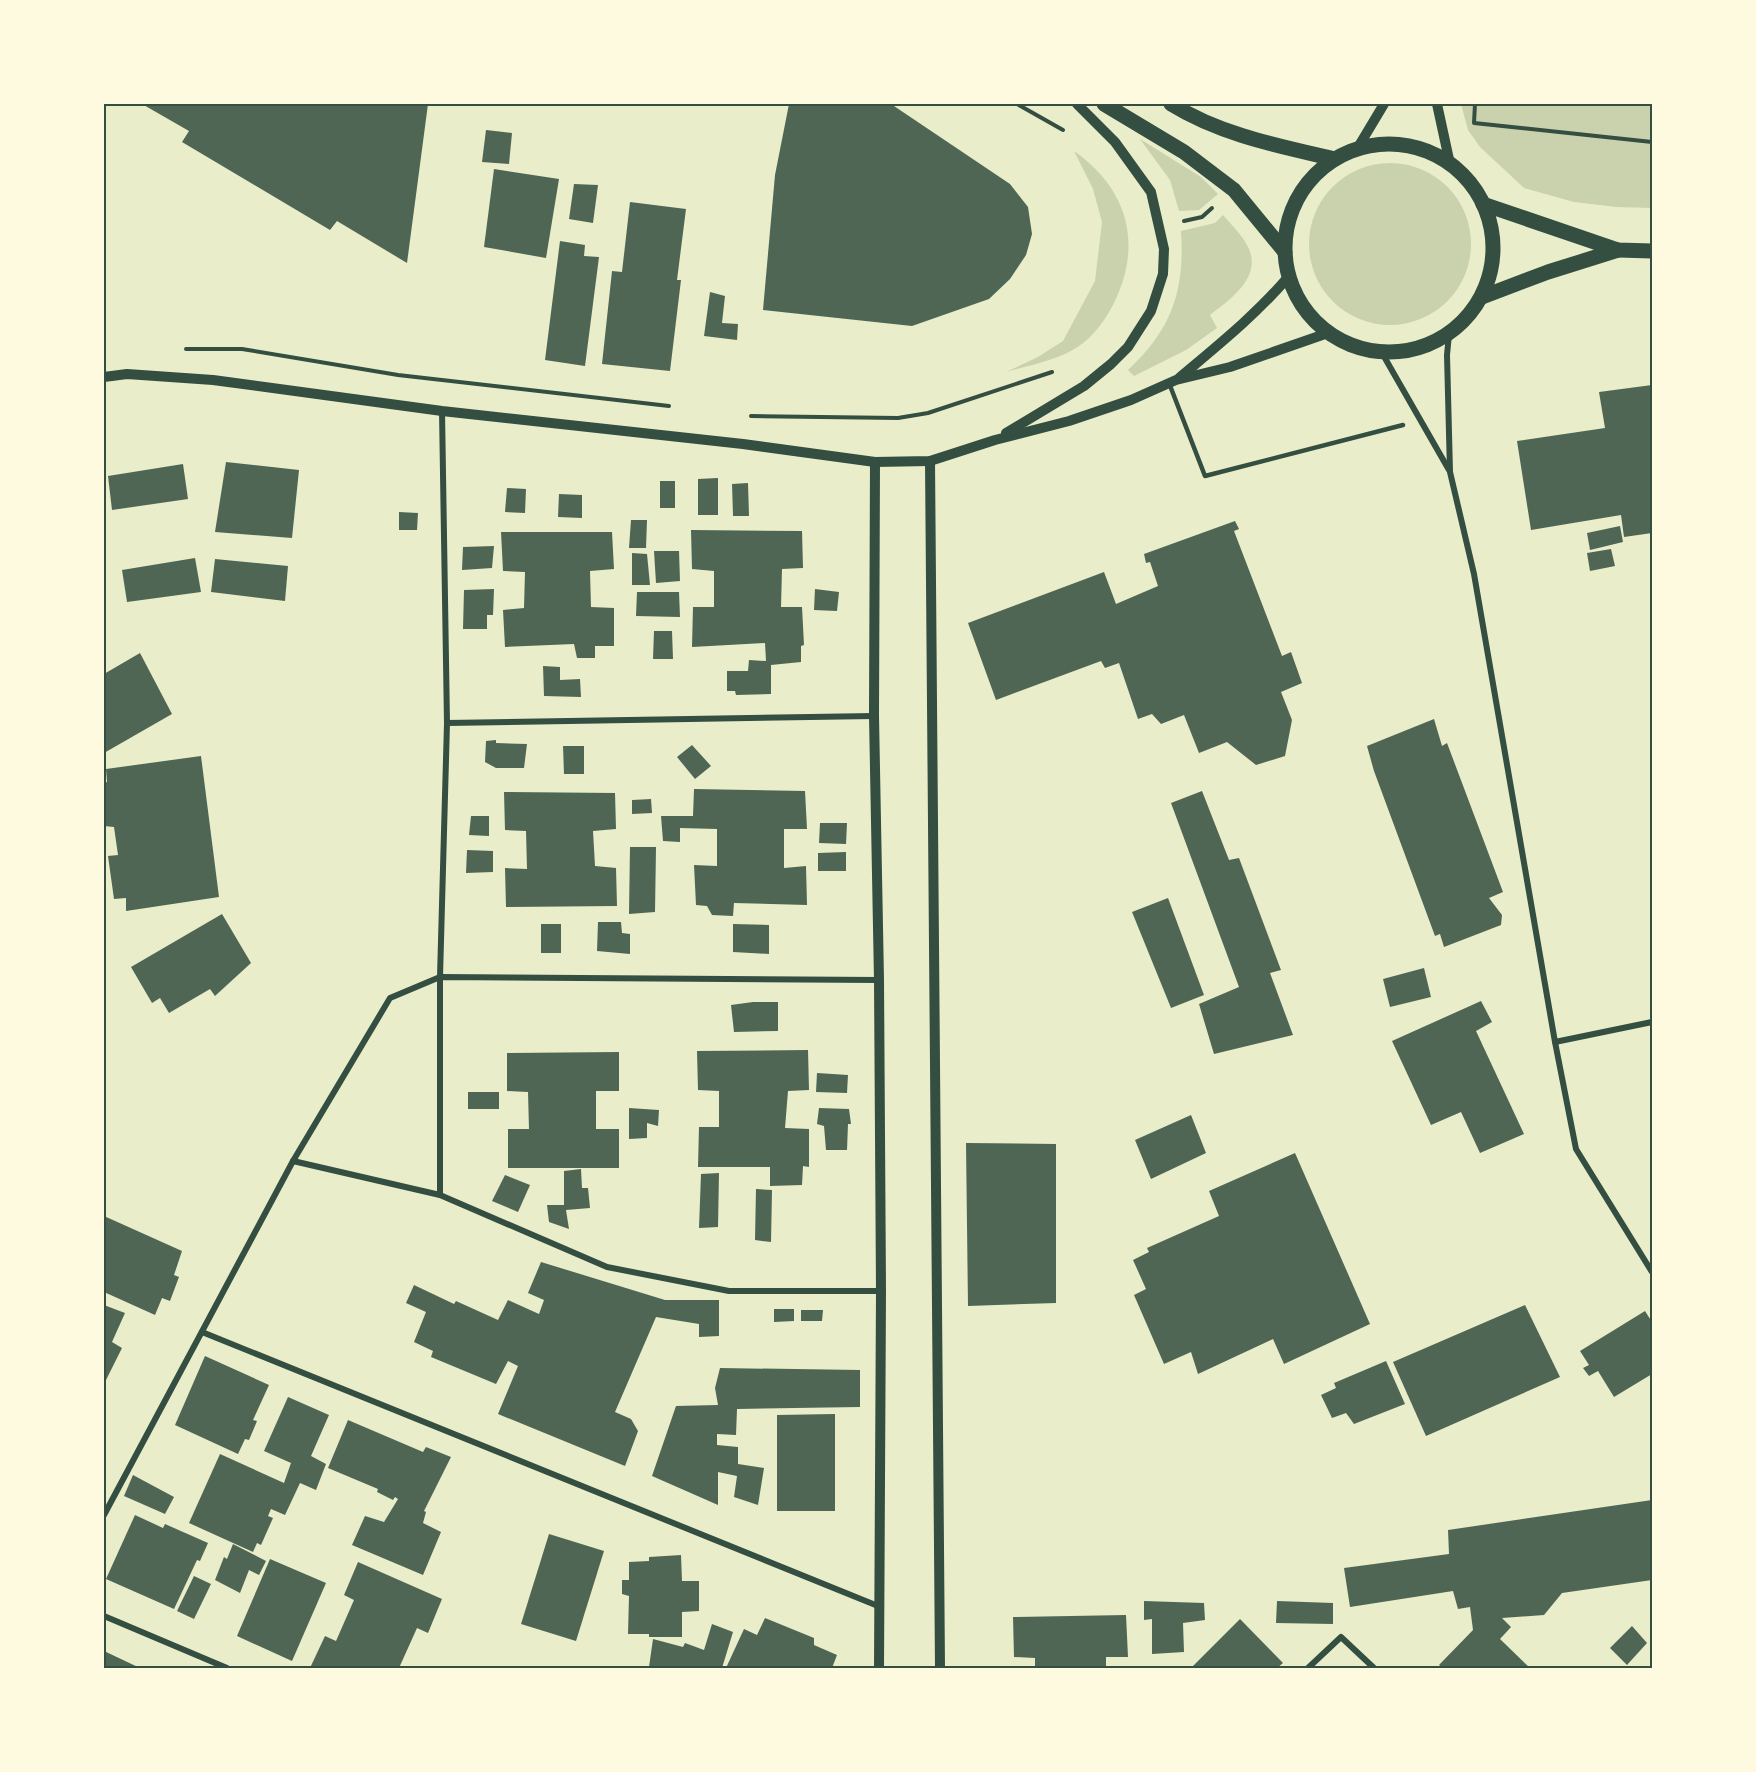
<svg xmlns="http://www.w3.org/2000/svg" width="1756" height="1772" font-family="'PT Sans Narrow',sans-serif">
<style>
.green{fill:#cad2ad}
.building{fill:#4f6655}
.lines{fill:none;stroke-linecap:round;stroke-linejoin:round}
.path{stroke:#344e41;stroke-width:4}
.service{stroke:#344e41;stroke-width:4.5}
.minor{stroke:#344e41;stroke-width:6}
.tertiary{stroke:#344e41;stroke-width:10}
.primary{stroke:#344e41;stroke-width:15}
.neatline{fill:none;stroke:#344e41;stroke-width:2}
</style>
<rect width="100%" height="100%" fill="#e9edc9"/>
<!-- green -->
<g class="green">
<polygon points="1461,104 1652,104 1652,208 1616,207 1574,202 1524,188 1480,147 1468,130"/>
<polygon points="1140,139 1201,177 1218,194 1199,210 1179,211 1170,180"/>
<path d="M1074 151C1128 189 1143 244 1114 303 1106 319 1094 336 1079 346 1059 360 1030 365 1006 372L1038 357 1063 341 1095 281 1102 222 1093 189Z"/>
<circle cx="1390" cy="244" r="81"/>
<path d="M1223 215C1230 223 1238 231 1244 240 1267 273 1234 297 1210 315L1217 328 1186 350 1134 376 1128 370C1172 329 1185 290 1181 231L1215 223Z"/>
</g>
<!-- building -->
<g class="building">
<polygon points="142,104 428,104 407,263 337,221 330,230 182,142 189,131"/>
<polygon points="789,104 891,104 1010,184 1028,207 1032,234 1026,255 1010,279 989,299 912,326 763,310 775,175"/>
<polygon points="486,130 512,133 509,164 482,162"/>
<polygon points="494,169 559,179 546,258 484,247"/>
<polygon points="574,184 598,185 593,223 569,219"/>
<polygon points="630,202 686,209 677,280 681,280 670,371 602,364 612,271 622,272"/>
<polygon points="560,241 585,245 584,256 599,257 585,366 545,360"/>
<polygon points="710,292 725,296 722,323 738,324 737,340 704,336"/>
<polygon points="1652,385 1652,533 1624,537 1621,515 1531,530 1517,441 1605,428 1599,392"/>
<polygon points="226,462 299,470 292,538 215,532"/>
<polygon points="183,464 188,499 112,510 108,476"/>
<polygon points="718,478 718,515 698,515 698,479"/>
<rect x="660" y="481" width="15" height="27"/>
<polygon points="748,483 749,516 733,516 732,484"/>
<polygon points="507,488 526,489 525,513 505,512"/>
<polygon points="559,494 582,495 582,518 558,517"/>
<polygon points="399,512 418,513 417,530 399,530"/>
<polygon points="631,520 647,520 646,548 629,548"/>
<polygon points="1235,521 1239,529 1234,531 1282,656 1291,652 1302,683 1281,692 1292,720 1285,756 1256,765 1227,742 1199,753 1184,715 1161,724 1152,714 1138,719 1119,663 1105,668 1101,661 996,700 968,623 1104,572 1116,604 1158,586 1150,562 1146,563 1144,554"/>
<polygon points="1620,526 1623,542 1590,550 1587,533"/>
<polygon points="691,530 802,531 803,568 782,569 781,607 802,607 804,645 801,646 801,662 771,665 771,694 736,695 735,691 727,691 727,671 748,671 749,660 766,661 765,643 692,647 693,607 714,607 714,571 692,569"/>
<polygon points="501,532 612,532 614,569 590,571 591,607 614,608 614,646 595,646 595,658 577,658 574,644 505,647 503,610 524,608 525,572 503,571"/>
<polygon points="494,546 492,568 462,570 463,547"/>
<polygon points="1611,549 1615,566 1590,571 1587,553"/>
<polygon points="654,551 679,551 680,581 656,583"/>
<polygon points="632,553 647,554 650,585 632,585"/>
<polygon points="195,558 201,592 127,602 122,570"/>
<polygon points="215,559 288,566 285,601 211,592"/>
<polygon points="494,589 493,615 487,615 487,629 463,629 464,590"/>
<polygon points="815,589 839,592 837,611 814,610"/>
<polygon points="637,592 679,592 680,617 636,616"/>
<polygon points="654,631 672,631 673,659 653,659"/>
<polygon points="140,653 172,714 104,753 104,674"/>
<polygon points="543,666 560,667 560,680 580,679 581,697 544,696"/>
<polygon points="1434,719 1442,746 1447,743 1503,892 1489,898 1502,915 1501,925 1444,947 1440,934 1435,936 1374,771 1367,746"/>
<polygon points="496,740 496,743 527,744 524,768 496,768 485,762 486,741"/>
<polygon points="692,745 711,766 695,779 677,757"/>
<polygon points="563,746 584,746 584,774 564,774"/>
<polygon points="201,756 219,897 126,911 126,898 114,899 108,856 118,855 114,827 104,826 104,783 107,782 106,769"/>
<polygon points="694,789 805,791 807,829 784,829 784,868 806,866 807,905 734,903 733,916 712,915 707,906 696,905 694,865 717,866 717,829 680,828 680,842 663,841 661,816 693,816"/>
<polygon points="1202,791 1229,860 1239,858 1281,970 1270,973 1293,1035 1214,1054 1199,1004 1239,987 1171,803"/>
<polygon points="504,792 615,793 616,829 593,831 595,866 616,868 617,906 506,907 505,868 527,869 526,831 505,830"/>
<polygon points="651,799 652,813 632,814 632,800"/>
<polygon points="471,816 489,816 489,836 469,835"/>
<polygon points="820,823 847,823 846,844 819,843"/>
<polygon points="630,847 656,847 655,912 629,914"/>
<polygon points="467,850 493,851 493,872 466,873"/>
<polygon points="846,852 846,871 818,871 818,853"/>
<polygon points="1168,898 1204,995 1171,1008 1132,912"/>
<polygon points="222,914 251,963 215,996 210,989 169,1013 160,998 152,1003 131,967"/>
<polygon points="598,922 621,922 622,933 630,934 630,954 597,951"/>
<rect x="541" y="924" width="20" height="29"/>
<polygon points="733,924 769,925 769,954 733,952"/>
<polygon points="1424,968 1431,997 1390,1007 1383,979"/>
<polygon points="1481,1001 1492,1022 1476,1031 1524,1134 1480,1153 1461,1112 1431,1125 1392,1041"/>
<polygon points="753,1002 778,1002 778,1031 734,1032 731,1005"/>
<polygon points="808,1050 809,1090 788,1091 785,1128 809,1129 809,1167 803,1166 802,1185 770,1186 770,1167 698,1167 699,1127 719,1127 719,1091 698,1090 697,1051"/>
<polygon points="619,1052 619,1091 596,1091 596,1129 619,1129 619,1168 508,1168 508,1129 529,1129 528,1092 507,1091 507,1053"/>
<polygon points="817,1073 848,1075 847,1093 816,1092"/>
<rect x="468" y="1092" width="31" height="17"/>
<polygon points="629,1108 659,1110 658,1126 647,1123 647,1138 629,1139"/>
<polygon points="819,1108 849,1109 851,1124 848,1124 847,1150 826,1150 824,1126 817,1124"/>
<polygon points="1191,1115 1206,1153 1151,1179 1135,1140"/>
<polygon points="966,1143 1056,1144 1056,1303 968,1306"/>
<polygon points="1295,1153 1370,1324 1284,1364 1273,1339 1198,1374 1191,1352 1164,1364 1134,1295 1146,1289 1133,1260 1149,1252 1147,1248 1219,1216 1209,1191"/>
<polygon points="581,1169 582,1188 588,1188 590,1208 566,1210 569,1229 549,1222 547,1205 564,1205 564,1171"/>
<polygon points="719,1173 718,1227 699,1228 701,1174"/>
<polygon points="505,1175 530,1185 518,1212 492,1201"/>
<polygon points="756,1189 772,1190 771,1242 755,1240"/>
<polygon points="104,1216 182,1251 174,1275 179,1277 170,1301 162,1298 155,1315 104,1292"/>
<polygon points="541,1262 665,1300 719,1300 719,1336 699,1337 699,1324 656,1317 615,1412 631,1419 638,1431 625,1466 498,1414 518,1366 508,1361 496,1384 431,1357 433,1351 414,1342 426,1312 406,1303 414,1285 454,1304 456,1301 498,1320 508,1300 539,1314 544,1300 528,1293"/>
<polygon points="104,1305 125,1313 112,1342 122,1348 106,1380 104,1379"/>
<polygon points="1525,1305 1560,1377 1426,1436 1393,1362"/>
<polygon points="774,1309 794,1309 794,1321 774,1322"/>
<polygon points="801,1310 823,1310 822,1321 801,1321"/>
<polygon points="1645,1311 1652,1322 1652,1374 1614,1397 1598,1371 1589,1376 1583,1368 1589,1365 1580,1351"/>
<polygon points="205,1356 269,1385 253,1420 257,1421 249,1440 245,1439 238,1454 175,1425"/>
<polygon points="1386,1361 1405,1404 1354,1424 1346,1413 1332,1418 1321,1395 1336,1388 1334,1383"/>
<polygon points="720,1368 860,1370 860,1407 737,1409 736,1435 717,1434 717,1445 738,1447 738,1464 764,1468 758,1505 734,1497 737,1476 718,1472 718,1505 652,1476 676,1406 718,1405 715,1388"/>
<polygon points="288,1397 329,1415 311,1456 326,1464 316,1490 300,1483 285,1515 271,1509 268,1516 273,1518 261,1545 257,1543 253,1552 189,1523 220,1454 284,1483 291,1463 264,1451"/>
<polygon points="835,1414 835,1511 777,1511 777,1415"/>
<polygon points="348,1420 423,1452 426,1447 451,1457 424,1511 426,1512 423,1523 441,1532 423,1575 352,1545 365,1516 384,1522 398,1499 395,1497 393,1500 377,1492 378,1489 328,1468"/>
<polygon points="133,1475 174,1497 165,1514 124,1496"/>
<polygon points="1652,1500 1652,1580 1562,1593 1544,1615 1502,1618 1511,1627 1500,1639 1530,1668 1443,1668 1439,1665 1473,1630 1470,1607 1458,1609 1453,1591 1350,1607 1344,1568 1449,1554 1448,1530"/>
<polygon points="135,1515 163,1528 165,1524 208,1543 200,1561 197,1560 174,1609 106,1579"/>
<polygon points="549,1534 604,1551 576,1641 521,1624"/>
<polygon points="233,1544 266,1561 259,1575 249,1570 240,1593 215,1580 224,1557 227,1559"/>
<polygon points="681,1555 682,1581 699,1581 699,1611 682,1612 682,1637 649,1637 649,1634 628,1634 629,1596 622,1594 622,1580 629,1580 629,1562 649,1561 649,1557"/>
<polygon points="270,1559 326,1583 292,1661 237,1636"/>
<polygon points="358,1562 442,1599 428,1633 417,1628 399,1668 310,1668 325,1636 336,1641 354,1600 344,1595"/>
<polygon points="194,1576 211,1584 194,1619 177,1611"/>
<polygon points="1144,1601 1204,1603 1205,1620 1183,1623 1184,1652 1152,1654 1152,1619 1144,1620"/>
<polygon points="1277,1601 1333,1603 1333,1624 1276,1623"/>
<polygon points="1126,1615 1128,1657 1106,1657 1106,1668 1035,1668 1035,1658 1014,1657 1013,1617"/>
<polygon points="765,1618 814,1638 814,1645 837,1655 832,1668 726,1668 744,1629 757,1635"/>
<polygon points="1240,1619 1283,1663 1277,1668 1191,1668"/>
<polygon points="712,1624 733,1632 722,1668 653,1668 649,1667 653,1639 683,1647 685,1643 704,1650"/>
<polygon points="1632,1626 1647,1643 1627,1665 1610,1648"/>
<polygon points="104,1651 140,1668 104,1668"/>
</g>
<g class="lines">
<!-- path -->
<g class="path">
<polyline points="1017,104 1063,130"/>
<polyline points="1475,104 1474,123 1652,142"/>
<polyline points="1184,221 1202,217 1212,208"/>
<polyline points="186,349 242,349 398,375 669,406"/>
<polyline points="751,416 898,418 928,413 1052,372"/>
</g>
<!-- service -->
<polyline class="service" points="1169,383 1205,476 1403,425"/>
<!-- minor -->
<g class="minor">
<polyline points="1449,334 1447,355 1450,472 1474,574 1555,1042 1576,1149 1652,1272"/>
<polyline points="1382,353 1449,470"/>
<polyline points="447,723 874,716"/>
<polyline points="1555,1042 1652,1022"/>
<polyline points="293,1161 440,1195 607,1267 729,1291 881,1291"/>
<polyline points="440,1195 440,977 447,723 442,411"/>
<polyline points="202,1332 878,1606"/>
<polyline points="104,1515 293,1161 390,998 440,977 879,980"/>
<polyline points="104,1616 227,1668"/>
<polyline points="1308,1668 1341,1637 1374,1668"/>
</g>
<!-- tertiary -->
<g class="tertiary">
<polyline points="1437,104 1450,164"/>
<polyline points="1357,149 1384,104"/>
<polyline points="104,377 127,374 213,380 442,411 743,444 875,462 930,461 995,440 1069,421 1131,400 1176,380 1230,367 1328,333"/>
<path d="M1179 378C1217 346 1257 314 1289 276"/>
<polyline points="1006,433 1084,386 1111,364 1128,347 1151,311 1163,274 1164,249 1151,192 1115,142 1077,104"/>
<polyline points="930,461 940,1668"/>
<polyline points="875,462 874,716 879,980 881,1291 879,1668"/>
</g>
<!-- primary -->
<g class="primary">
<polyline points="1104,104 1184,152 1234,190 1285,252"/>
<path d="M1171 104C1221 135 1279 146 1335 159"/>
<circle cx="1389" cy="248" r="104"/>
<polyline points="1483,204 1618,250 1652,251"/>
<polyline points="1482,297 1548,272 1618,250"/>
</g>
</g>
<!-- border -->
<rect width="1756" height="1772" fill="none" stroke="#fefae0" stroke-width="210"/>
<rect x="105" y="105" width="1546" height="1562" class="neatline"/>
</svg>
